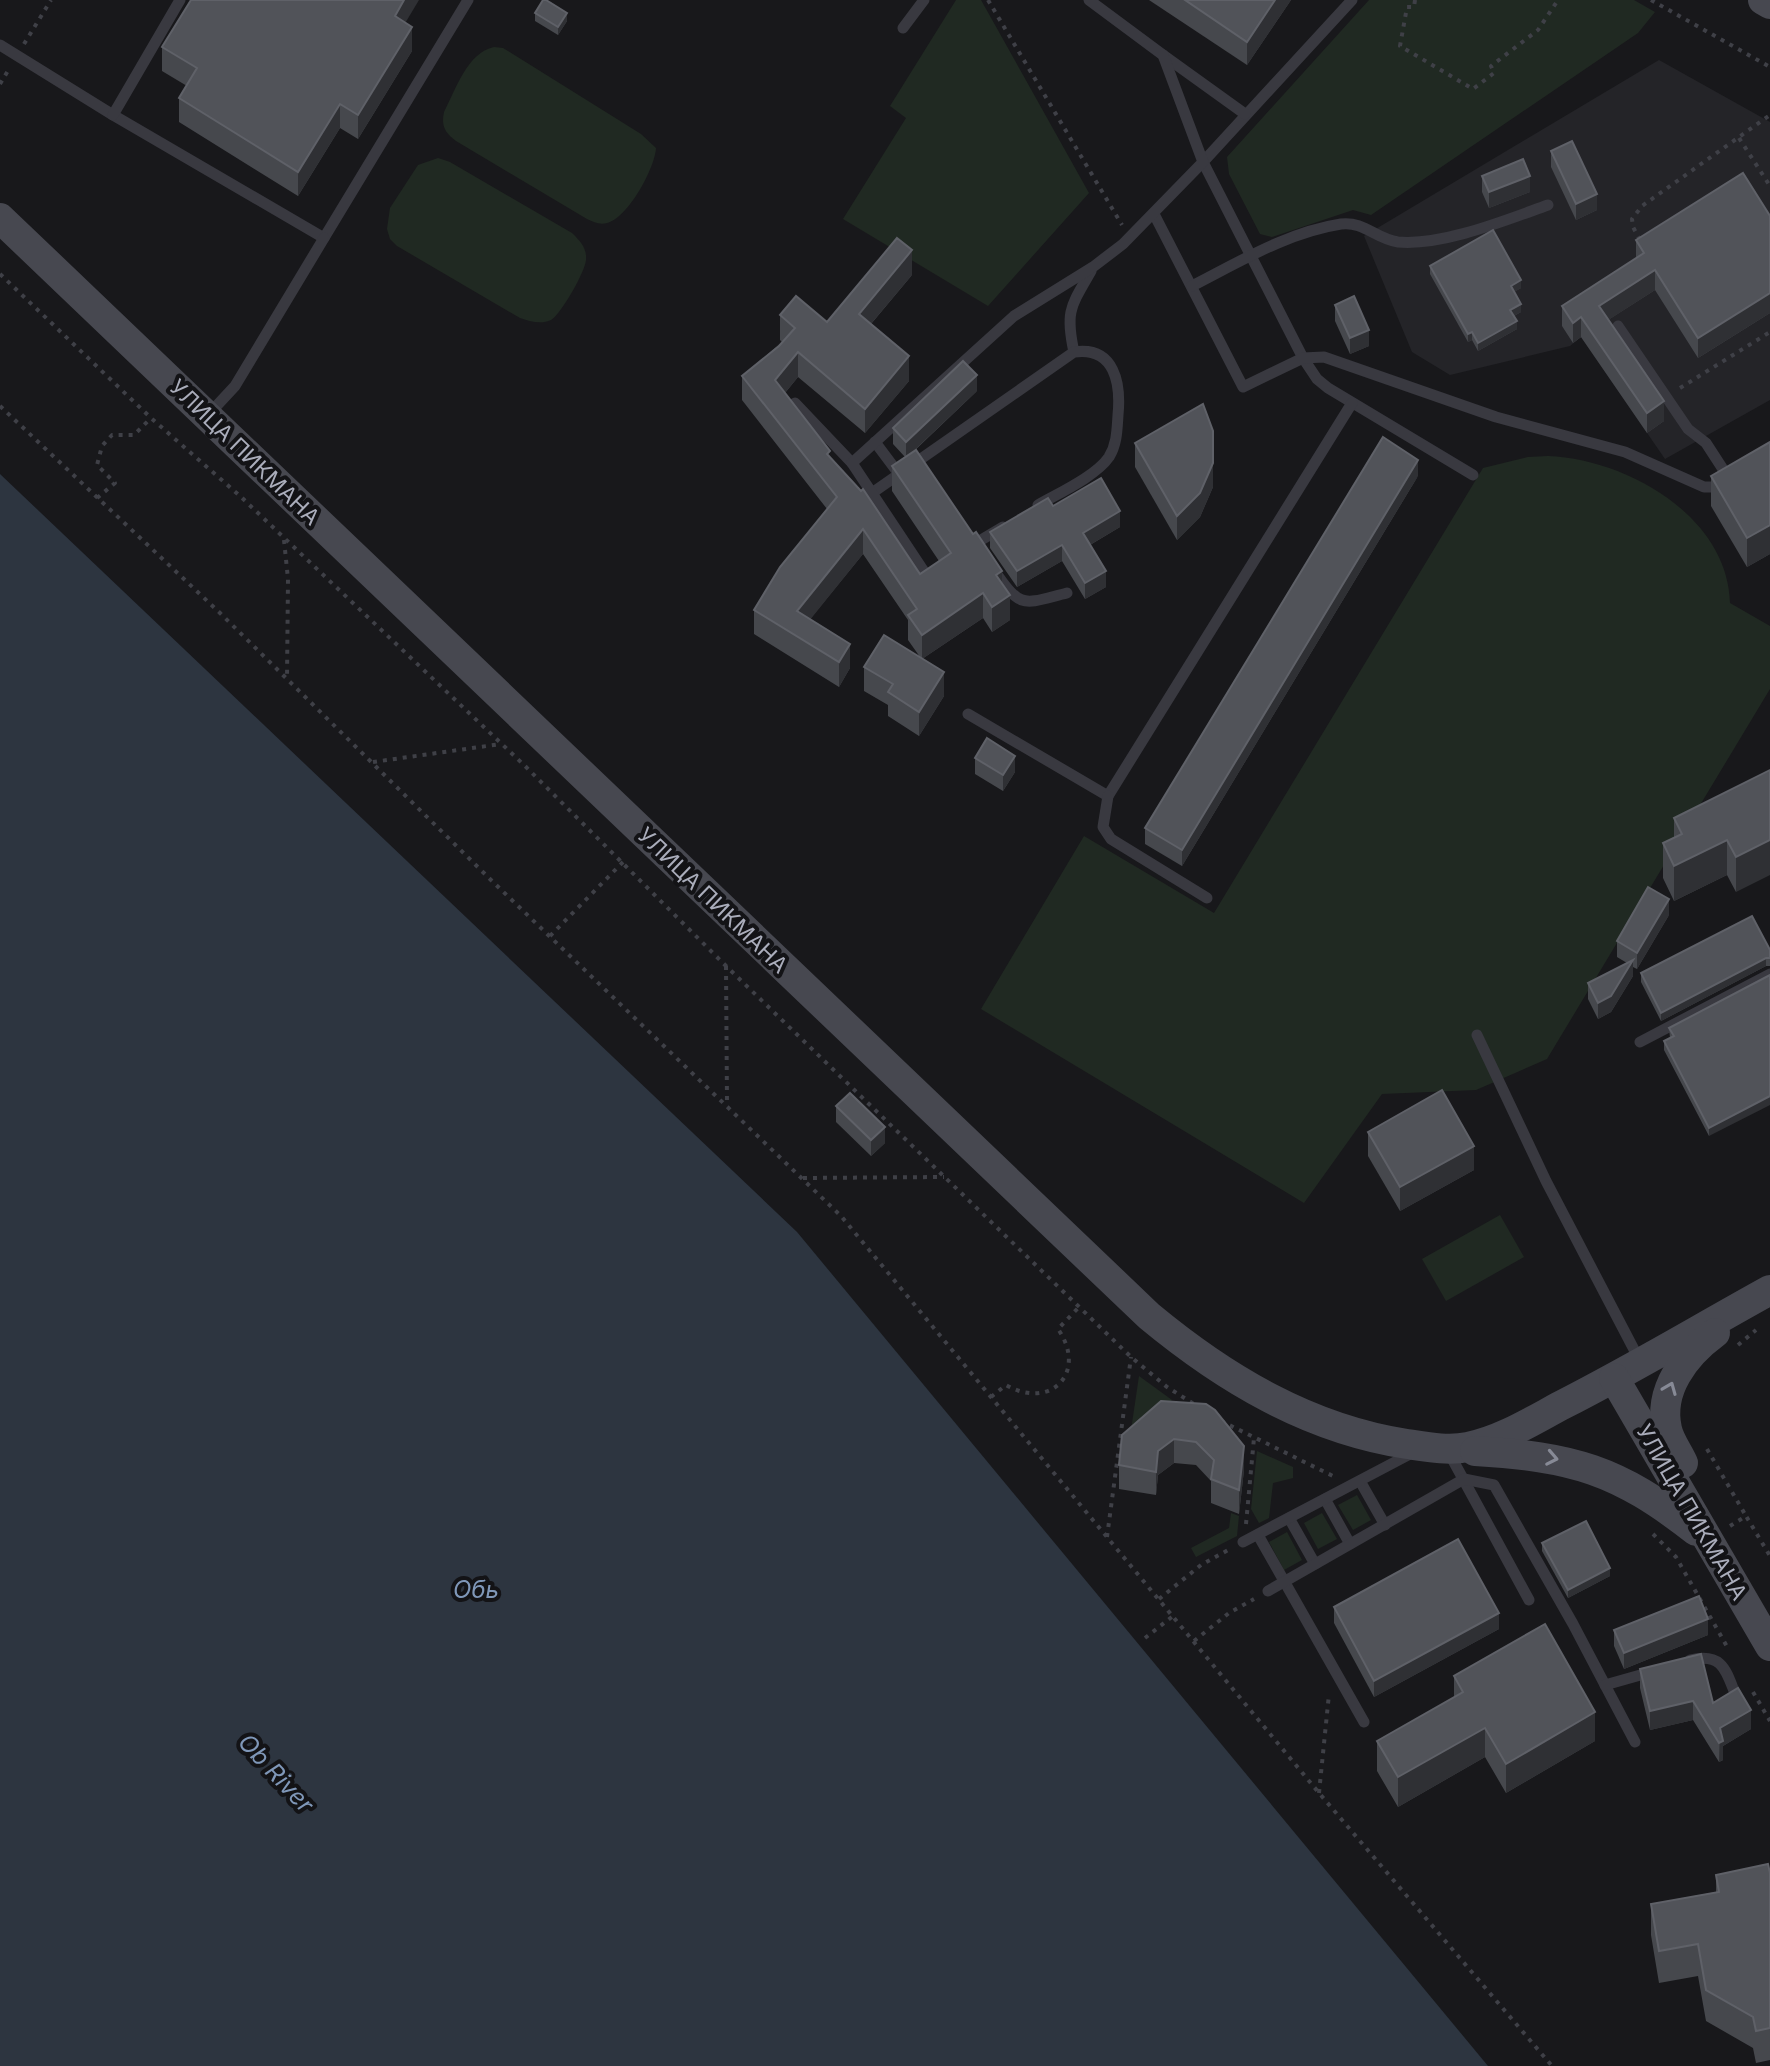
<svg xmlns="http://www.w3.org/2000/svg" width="1770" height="2066" font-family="Inter,sans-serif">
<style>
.built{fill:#242428}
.green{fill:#202922}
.water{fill:#2d3540}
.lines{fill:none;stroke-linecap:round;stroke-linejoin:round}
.path{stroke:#3f4047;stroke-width:4;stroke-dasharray:4 6;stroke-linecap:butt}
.lane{stroke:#393940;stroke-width:11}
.secondary{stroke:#474850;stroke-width:30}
.wall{fill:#46484d}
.shaded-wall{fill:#2f3034}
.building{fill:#515359;stroke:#5f6168;stroke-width:2}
.oneway{stroke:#878a96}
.labels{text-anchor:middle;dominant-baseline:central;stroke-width:8;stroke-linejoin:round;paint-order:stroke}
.street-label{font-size:22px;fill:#aaadbb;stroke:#131316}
.water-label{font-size:24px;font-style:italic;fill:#7f97b8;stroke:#131316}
</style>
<rect width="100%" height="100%" fill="#18181b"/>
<!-- built -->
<polygon class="built" points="1659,60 1770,122 1770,400 1665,459 1581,337 1570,346 1450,375 1412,352 1364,236"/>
<!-- green -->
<g class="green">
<polygon points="956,0 981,0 1089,193 988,306 843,219 906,118 890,106"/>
<polygon points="1369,0 1634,0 1655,12 1638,33 1371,215 1353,210 1272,237 1260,234 1229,174 1227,157"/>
<path d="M494 47 503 48 641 134 656 148C655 168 628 218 607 223 599 225 594 222 587 219L456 141C445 133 441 126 444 112 456 89 467 53 494 47Z"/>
<path d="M438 158 450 162 572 233C580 241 587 248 586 260 585 272 561 314 551 320 541 325 529 321 520 318L397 246 390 239 387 229 390 208 418 165Z"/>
<path d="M1548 456C1626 459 1728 516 1730 603L1770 626V689L1547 1059 1476 1090 1382 1094 1304 1203 981 1009 1084 836 1214 913 1483 468 1528 457Z"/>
<polygon points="1500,1215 1524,1257 1446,1301 1422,1259"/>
<polygon points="1139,1376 1172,1400 1130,1437"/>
<polygon points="1257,1451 1293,1467 1293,1478 1273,1483 1269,1518 1259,1523 1251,1509"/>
<polygon points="1357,1495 1371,1520 1353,1530 1338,1505"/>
<polygon points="1231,1513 1239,1516 1237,1536 1196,1557 1191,1548 1229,1528"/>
<polygon points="1322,1513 1337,1539 1318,1549 1304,1523"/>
<polygon points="1287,1532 1302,1560 1284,1570 1269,1542"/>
</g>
<!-- water -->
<polygon class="water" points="0,474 797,1232 1488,2066 0,2066"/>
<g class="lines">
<!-- path -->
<g class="path">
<polyline points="988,0 1122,225"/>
<polyline points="1415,0 1414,7 1407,7 1400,46 1473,89 1494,73 1491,66 1538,30 1558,0"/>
<polyline points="1651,0 1770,67"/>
<polyline points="24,44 51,0"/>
<polyline points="0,84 9,69"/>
<polyline points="1739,138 1770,186"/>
<polyline points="1640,240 1633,227 1632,219 1642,206 1770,115"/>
<polyline points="0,274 151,418 240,496 525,766 726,966 1131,1357 1167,1387 1197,1406"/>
<polyline points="1680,388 1770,332"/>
<polyline points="0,406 220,613 492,881 841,1216 1319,1793 1552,2066"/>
<polyline points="97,498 115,483 97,465 102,446 112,435 134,435 151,418"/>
<polyline points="284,540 288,579 287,679"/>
<polyline points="373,762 501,744"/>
<polyline points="550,936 623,862"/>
<polyline points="726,966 727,1104"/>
<polyline points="803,1178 944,1177"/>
<polyline points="1738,1345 1756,1330"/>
<path d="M991 1397 1006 1385C1051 1411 1088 1372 1058 1329L1079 1307"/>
<polyline points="1221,1421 1335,1477"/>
<polyline points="1707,1449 1746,1516"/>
<polyline points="1246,1524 1254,1438"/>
<polyline points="1730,1526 1746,1516 1770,1556"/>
<polyline points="1653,1534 1676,1557 1729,1650"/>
<polyline points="1107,1537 1131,1357"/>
<polyline points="1159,1599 1201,1565 1230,1549"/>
<polyline points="1145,1638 1173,1616"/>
<polyline points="1194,1641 1229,1613 1254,1599"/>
<polyline points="1753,1692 1770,1721"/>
<polyline points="1319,1793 1329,1694"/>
</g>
<!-- lane -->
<g class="lane">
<polyline points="1352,0 1203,162 1303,358 1317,379 1328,388 1473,475"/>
<polyline points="903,28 924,0"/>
<polyline points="0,45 113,115 324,238 468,0"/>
<polyline points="1163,55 1245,114"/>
<polyline points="113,115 180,0"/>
<polyline points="1154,214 1243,387 1303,358 1324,357 1496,417 1625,452 1704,487 1722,487"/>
<path d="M1192 286C1239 262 1288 232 1341 224 1364 221 1376 239 1398 242 1443 246 1506 220 1548 205"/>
<polyline points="1618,326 1688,429 1706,443 1730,480"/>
<path d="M1074 352C1065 311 1071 306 1091 271"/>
<polyline points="795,403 852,463"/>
<polyline points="209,414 235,386 324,238"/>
<polyline points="875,442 899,474"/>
<path d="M872 493 1074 352C1115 346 1121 384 1118 415 1117 430 1117 444 1109 457 1096 476 1059 493 1038 505"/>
<polyline points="976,543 1003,527"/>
<path d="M994 570C1021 610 1023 604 1067 593"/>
<polyline points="929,579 852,463 1014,316 1093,267 1123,244 1203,162 1163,55 1089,0"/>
<polyline points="968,714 1108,796 1352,403"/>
<polyline points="1108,796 1103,827 1111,839 1207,898"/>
<polyline points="1477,1035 1546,1181 1640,1361"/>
<polyline points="1640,1042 1770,974"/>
<polyline points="1449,1453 1529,1600"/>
<polyline points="1360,1481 1385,1525"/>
<polyline points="1325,1499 1350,1544"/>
<polyline points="1289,1518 1315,1564"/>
<polyline points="1258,1535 1364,1722"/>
<polyline points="1243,1542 1412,1453"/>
<polyline points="1268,1591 1464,1479 1494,1485 1573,1624 1635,1742"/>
<path d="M1690 1660C1723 1652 1726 1671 1736 1696"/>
<polyline points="1605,1685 1651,1672"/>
</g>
<!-- secondary -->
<g class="secondary">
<polyline points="1763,0 1770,4"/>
<path d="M0 218 1149 1316C1225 1379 1309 1429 1407 1444 1427 1447 1448 1451 1468 1447 1502 1440 1532 1421 1562 1405 1633 1369 1701 1328 1770 1290"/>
<polyline points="1614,1378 1770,1646"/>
<path d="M1475 1451C1573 1457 1617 1469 1696 1531"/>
<path d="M1683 1463C1678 1452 1669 1440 1667 1429 1658 1390 1685 1355 1715 1333"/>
</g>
</g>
<!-- wall -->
<g class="wall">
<polygon points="1149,0 1291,0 1247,65"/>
<polygon points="535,13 567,21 558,35 535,21"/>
<polygon points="405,22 412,51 358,139 340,128 298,196 179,122 179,98 187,86 162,71 162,47"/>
<polygon points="1551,151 1597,210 1576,220 1551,167"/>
<polygon points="1482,176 1530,192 1489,208 1482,192"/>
<polygon points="1770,216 1770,313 1698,358 1655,290 1608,320 1664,421 1647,433 1581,337 1573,343 1562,326 1562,306 1636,258 1636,240"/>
<polygon points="1430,266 1521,288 1514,292 1521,312 1514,316 1517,329 1478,351 1472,340 1468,342 1430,274"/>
<polygon points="912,275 871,324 909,381 865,433 798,377 785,393 830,457 920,574 939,561 892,491 892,466 905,457 893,444 893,428 977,391 912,453 1002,583 1010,620 992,632 983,618 922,659 944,696 919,736 888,716 888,705 864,691 864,667 920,657 908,640 908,620 863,554 810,619 850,668 839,687 754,634 754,610 827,509 742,400 742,376 782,342 780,340 780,315 827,322"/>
<polygon points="1335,305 1369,346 1350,354 1335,321"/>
<polygon points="1770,442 1770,554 1747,567 1711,506 1711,476"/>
<polygon points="1135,443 1213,487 1200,517 1177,540 1135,467"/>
<polygon points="1418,476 1182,866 1145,844 1145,828"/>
<polygon points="1053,506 1120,527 1090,545 1106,587 1085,599 1062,561 1017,587 990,548 990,532"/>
<polygon points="975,758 1015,772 1003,791 975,774"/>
<polygon points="1770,770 1736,892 1727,875 1674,901 1663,878 1663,843 1674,837 1674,818"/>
<polygon points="1669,915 1637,969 1633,967 1633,976 1611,1012 1598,1019 1588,999 1588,983 1627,963 1617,957 1617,941"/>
<polygon points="1770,950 1770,966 1766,966 1661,1021 1641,982 1641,973"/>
<polygon points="1770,975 1709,1136 1664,1050 1664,1041 1670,1038 1669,1028"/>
<polygon points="836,1106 885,1143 871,1156 836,1122"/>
<polygon points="1368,1132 1474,1170 1400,1211 1368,1156"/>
<polygon points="1161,1401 1244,1470 1239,1514 1211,1503 1211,1481 1196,1465 1174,1463 1158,1475 1156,1495 1119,1489 1119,1465"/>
<polygon points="1542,1543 1610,1576 1568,1598 1542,1551"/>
<polygon points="1334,1607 1499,1629 1374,1697 1334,1623"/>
<polygon points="1614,1630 1708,1635 1624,1669 1614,1646"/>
<polygon points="1640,1669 1713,1703 1751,1729 1723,1746 1723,1760 1719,1762 1693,1720 1650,1730 1640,1688"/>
<polygon points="1454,1676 1595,1741 1506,1793 1485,1757 1398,1807 1377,1771 1377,1741 1454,1698"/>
<polygon points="1770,1873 1770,2060 1756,2063 1753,2048 1706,2021 1698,1976 1659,1983 1651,1935 1651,1904 1716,1892 1716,1875"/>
</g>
<!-- shaded-wall -->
<g class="shaded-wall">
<polygon points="404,0 419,0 395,40 395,16"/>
<polygon points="1275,0 1291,0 1247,65 1247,42"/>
<polygon points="567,13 567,21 558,35 558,27"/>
<polygon points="412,27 412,51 358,139 358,115"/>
<polygon points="340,104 340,128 298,196 298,172"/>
<polygon points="1530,176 1530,192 1489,208 1489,192"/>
<polygon points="1597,194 1597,210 1576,220 1576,204"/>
<polygon points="912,250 912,275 859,338 859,314"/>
<polygon points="1655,270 1655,290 1599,326 1599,306"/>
<polygon points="1521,280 1521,288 1511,294 1511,286"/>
<polygon points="1770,293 1770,313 1698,358 1698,338"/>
<polygon points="1521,304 1521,312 1510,318 1510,310"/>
<polygon points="1581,317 1581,337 1573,343 1573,323"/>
<polygon points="1517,321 1517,329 1478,351 1478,343"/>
<polygon points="1369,330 1369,346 1350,354 1350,338"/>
<polygon points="1472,332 1472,340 1468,342 1468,334"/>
<polygon points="798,352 798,377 775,405 775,380"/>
<polygon points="909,356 909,381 865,433 865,409"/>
<polygon points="977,375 977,391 906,458 906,442"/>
<polygon points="1664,401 1664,421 1647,433 1647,413"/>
<polygon points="1213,431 1213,487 1200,517 1177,540 1177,516"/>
<polygon points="1418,460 1418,476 1182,866 1182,850"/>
<polygon points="1120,511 1120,527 1083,549 1083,533"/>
<polygon points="1770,525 1770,554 1747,567 1747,538"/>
<polygon points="863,529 863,554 797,636 797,611"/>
<polygon points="1062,545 1062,561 1017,587 1017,571"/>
<polygon points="1002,571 1002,596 996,575"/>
<polygon points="1106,571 1106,587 1085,599 1085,583"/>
<polygon points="983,593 983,618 922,659 922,635"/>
<polygon points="1010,595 1010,620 992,632 992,607"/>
<polygon points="850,644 850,668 839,687 839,662"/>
<polygon points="944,672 944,696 919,736 919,712"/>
<polygon points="1015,756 1015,772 1003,791 1003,775"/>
<polygon points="1727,840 1727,875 1674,901 1674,866"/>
<polygon points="1770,840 1770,875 1736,892 1736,857"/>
<polygon points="1669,899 1669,915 1637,969 1637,953"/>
<polygon points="1766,958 1766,966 1661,1021 1661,1013"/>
<polygon points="1633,960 1633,976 1611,1012 1598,1019 1598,1003"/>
<polygon points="1770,1096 1770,1105 1709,1136 1709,1128"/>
<polygon points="885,1127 885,1143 871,1156 871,1140"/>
<polygon points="1474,1146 1474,1170 1400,1211 1400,1187"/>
<polygon points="1174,1439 1174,1463 1158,1475 1156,1495 1156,1472 1158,1451"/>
<polygon points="1244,1446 1244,1470 1239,1514 1239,1490"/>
<polygon points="1610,1568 1610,1576 1568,1598 1568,1590"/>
<polygon points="1499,1613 1499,1629 1374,1697 1374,1681"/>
<polygon points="1708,1619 1708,1635 1624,1669 1624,1653"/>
<polygon points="1693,1701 1693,1720 1650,1730 1650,1711"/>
<polygon points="1751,1710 1751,1729 1723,1746 1723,1760 1719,1762 1720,1728"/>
<polygon points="1595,1712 1595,1741 1506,1793 1506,1764"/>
<polygon points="1485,1728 1485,1757 1398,1807 1398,1777"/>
</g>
<!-- building -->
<g class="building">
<polygon points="191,0 404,0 395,16 412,27 358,115 340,104 298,172 179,98 197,68 162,47"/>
<polygon points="543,0 546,0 567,13 558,27 535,13"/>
<polygon points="1185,0 1275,0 1247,42"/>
<polygon points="1572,141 1597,194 1576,204 1551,151"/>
<polygon points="1523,159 1530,176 1489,192 1482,176"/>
<polygon points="1743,173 1770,216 1770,293 1698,338 1655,270 1599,306 1664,401 1647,413 1581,317 1573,323 1562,306 1644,253 1636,240"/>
<polygon points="1493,230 1521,280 1511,286 1521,304 1510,310 1517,321 1478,343 1472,332 1468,334 1430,266"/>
<polygon points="897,238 912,250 859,314 909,356 865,409 798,352 775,380 830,451 827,454 861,491 863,489 920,574 951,553 892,466 916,450 973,534 976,532 1002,571 996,575 1010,595 992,607 983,593 922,635 908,615 917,609 863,529 797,611 850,644 839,662 754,610 780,567 837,497 742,376 779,346 795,328 780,315 796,296 827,322"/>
<polygon points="1354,296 1369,330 1350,338 1335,305"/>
<polygon points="963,361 977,375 906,442 893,428"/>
<polygon points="1203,404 1213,431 1213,463 1200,493 1177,516 1135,443"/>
<polygon points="1383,437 1418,460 1182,850 1145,828"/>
<polygon points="1770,442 1770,525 1747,538 1711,476"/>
<polygon points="1101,478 1120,511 1083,533 1106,571 1085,583 1062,545 1017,571 990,532 1048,498 1053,506"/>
<polygon points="884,635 944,672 919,712 888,692 893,684 864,667"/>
<polygon points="987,738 1015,756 1003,775 975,758"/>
<polygon points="1770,770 1770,840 1736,857 1727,840 1674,866 1663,843 1682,834 1674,818"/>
<polygon points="1648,887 1669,899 1637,953 1617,941"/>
<polygon points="1752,916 1770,950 1770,958 1766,958 1661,1013 1641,973"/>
<polygon points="1633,960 1611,996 1598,1003 1588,983"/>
<polygon points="1770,975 1770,1096 1709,1128 1664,1041 1674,1036 1669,1028"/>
<polygon points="1442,1090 1474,1146 1400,1187 1368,1132"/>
<polygon points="850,1093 885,1127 871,1140 836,1106"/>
<polygon points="1161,1401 1206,1404 1215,1410 1244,1446 1239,1490 1211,1479 1214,1460 1196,1442 1174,1439 1158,1451 1156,1472 1119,1465 1122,1435"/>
<polygon points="1586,1521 1610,1568 1568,1590 1542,1543"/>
<polygon points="1458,1539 1499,1613 1374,1681 1334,1607"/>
<polygon points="1699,1596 1708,1619 1624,1653 1614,1630"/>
<polygon points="1545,1624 1595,1712 1506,1764 1485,1728 1398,1777 1377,1741 1463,1692 1454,1676"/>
<polygon points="1701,1654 1713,1703 1738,1688 1751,1710 1720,1728 1723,1741 1719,1743 1693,1701 1650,1711 1640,1669"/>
<polygon points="1768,1864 1770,1873 1770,2028 1756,2031 1753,2017 1706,1990 1698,1944 1659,1951 1651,1904 1719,1892 1716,1875"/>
</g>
<!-- one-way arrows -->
<defs><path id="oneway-chevron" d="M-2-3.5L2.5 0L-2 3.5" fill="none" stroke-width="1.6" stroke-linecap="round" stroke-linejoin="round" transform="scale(2)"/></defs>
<g class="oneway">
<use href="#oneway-chevron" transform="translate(1670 1388) rotate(-68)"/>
<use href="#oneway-chevron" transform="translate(1552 1458) rotate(11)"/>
</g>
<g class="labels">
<!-- street labels -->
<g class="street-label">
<text transform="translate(245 452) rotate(44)">УЛИЦА ПИКМАНА</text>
<text transform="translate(713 900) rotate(44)">УЛИЦА ПИКМАНА</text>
<text transform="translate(1692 1512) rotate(60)">УЛИЦА ПИКМАНА</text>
</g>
<!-- water labels -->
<g class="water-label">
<text x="476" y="1589">Обь</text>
<text transform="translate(276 1773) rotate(47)">Ob River</text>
</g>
</g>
</svg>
